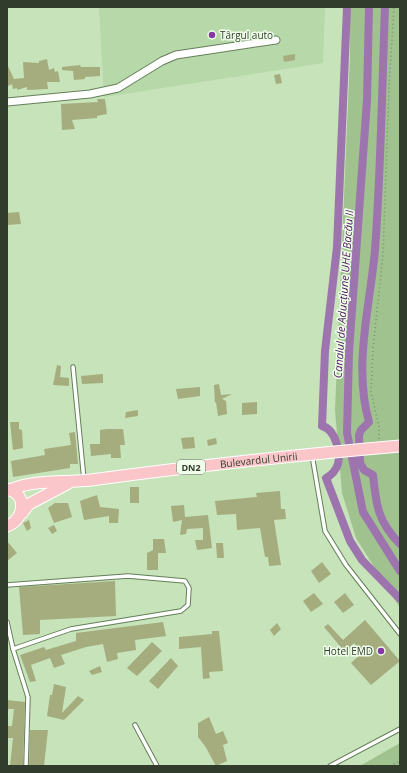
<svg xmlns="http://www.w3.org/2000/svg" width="407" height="773" font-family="'Open Sans',sans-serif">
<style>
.built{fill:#b7d8a8}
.green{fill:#9fc28e}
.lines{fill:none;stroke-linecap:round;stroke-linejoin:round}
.canal{stroke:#9e74af;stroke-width:8}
.building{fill:#a5ad7f}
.lane-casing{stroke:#657f59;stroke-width:5.5}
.street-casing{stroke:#657f59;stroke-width:9}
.primary-casing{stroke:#fff;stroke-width:13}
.path{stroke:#7b8f72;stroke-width:1.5;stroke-dasharray:1 3;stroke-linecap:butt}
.lane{stroke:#fff;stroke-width:3.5}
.street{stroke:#fff;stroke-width:7}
.primary{stroke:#fac6c9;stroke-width:11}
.poi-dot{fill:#8836a5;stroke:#f0ffea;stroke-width:1.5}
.labels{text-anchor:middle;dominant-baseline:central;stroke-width:3;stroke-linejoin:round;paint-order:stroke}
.shield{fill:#f0ffea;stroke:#6a7665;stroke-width:1}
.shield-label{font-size:9px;font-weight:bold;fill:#313c2c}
.poi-label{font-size:10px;fill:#313c2c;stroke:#f0ffea;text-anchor:start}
.street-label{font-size:10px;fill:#313c2c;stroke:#f0ffea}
.water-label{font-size:11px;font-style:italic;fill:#48115b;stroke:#f0ffea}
</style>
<rect width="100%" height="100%" fill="#c6e3b9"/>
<!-- built -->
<polygon class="built" points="99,7 325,7 323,63 104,97"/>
<!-- green -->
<g class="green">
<polygon points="350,7 400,7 400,608 356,538 342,493 335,410 350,57"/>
<polygon points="400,743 400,766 360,766"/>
</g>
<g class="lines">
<!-- canal -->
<g class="canal">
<path d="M347 7 337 247 325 351 322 426C335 429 341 452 338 464 336 470 332 475 326 478L350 541 362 560 400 599"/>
<polyline points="369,7 367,100 349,352 347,433 363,512 400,571"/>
<path d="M385 7C382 88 381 169 375 250 370 306 353 366 369 422L361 430 359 435 360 463 364 470 373 475C376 505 378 522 400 544"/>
</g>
</g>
<!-- building -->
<g class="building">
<polygon points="295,54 295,60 284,62 283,56"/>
<polygon points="47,59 49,70 54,68 55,72 58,71 60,82 47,82 48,89 27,90 27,87 17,90 17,88 13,89 12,84 8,86 7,64 14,79 24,78 23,62 39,63 39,61"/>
<polygon points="80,65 81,67 100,67 100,76 85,77 85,79 74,80 73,71 62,70 62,67"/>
<polygon points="280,74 282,83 276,84 274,75"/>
<polygon points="97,99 105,99 107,114 97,116 97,118 72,120 75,129 62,130 61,104 98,102"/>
<polygon points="19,212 21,224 7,225 7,213"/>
<polygon points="57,365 61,366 60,377 69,378 69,386 53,385"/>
<polygon points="103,374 103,383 82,384 81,376"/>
<polygon points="219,384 221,395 232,394 222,399 226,401 227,414 218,416 216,402 215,403 214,385"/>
<polygon points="200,387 200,396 178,399 176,389"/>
<polygon points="257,402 257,414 242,415 242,403"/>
<polygon points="138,410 138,416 125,418 126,412"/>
<polygon points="10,422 19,422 19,429 22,430 23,448 13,450"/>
<polygon points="107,429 123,429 125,445 120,445 121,458 111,458 111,454 91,456 90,444 100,444 100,430"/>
<polygon points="75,432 78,464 70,464 70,468 13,477 11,461 45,455 44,449 71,445 69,433"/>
<polygon points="194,437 195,448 183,449 181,438"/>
<polygon points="216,438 217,444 208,446 207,440"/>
<rect x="130" y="487" width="9" height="16"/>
<polygon points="280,491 281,509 285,509 286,519 274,520 281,565 269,566 268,557 265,557 260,528 237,530 236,514 217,515 215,501 257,497 256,493"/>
<polygon points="97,495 100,507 119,509 118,523 109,523 109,516 84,520 80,501"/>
<polygon points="55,503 68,503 72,517 54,523 48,508"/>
<polygon points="184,505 185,517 208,515 212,548 197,550 195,540 203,540 203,528 187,529 186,534 180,535 182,520 173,522 171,506"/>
<polygon points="29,520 31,528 27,531 23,523"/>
<polygon points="54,525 57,531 52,534 48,528"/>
<polygon points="153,539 164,539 166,553 158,553 158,570 147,570 147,553 153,550"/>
<polygon points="7,541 17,553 7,561"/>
<polygon points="216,543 223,543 224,558 217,558"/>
<polygon points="322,562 331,574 319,583 311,571"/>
<polygon points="115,581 116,616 40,620 40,634 23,635 19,587"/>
<polygon points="314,593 323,604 311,612 303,601"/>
<polygon points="345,593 354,605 343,613 334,602"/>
<polygon points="365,620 400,661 371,685 351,663 362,653 354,643 345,652 324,627 328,624 343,640"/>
<polygon points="163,622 166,636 135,640 136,650 117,653 118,659 107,662 103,644 86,647 61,655 65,664 54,668 50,658 31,665 36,681 30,682 20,655 44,647 46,650 76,641 76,633"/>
<polygon points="277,623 281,629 274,636 270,630"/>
<polygon points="212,631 219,631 223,671 209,672 210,678 203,679 201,647 179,649 179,637 212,634"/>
<polygon points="152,642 162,651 137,676 127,668"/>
<polygon points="171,658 178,666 158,689 149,681"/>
<polygon points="100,666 102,672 92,675 89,671"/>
<polygon points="54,684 66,687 62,713 78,696 84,700 64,720 47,716 50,695 52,695"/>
<polygon points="7,700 25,702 23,766 10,766 13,738 7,738 7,726 12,726 14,709 7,709"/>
<polygon points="209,717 216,734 223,731 228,743 223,745 227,761 216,766 205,746 198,737 198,723"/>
<polygon points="30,730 48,730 44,766 29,766"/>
</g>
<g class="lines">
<defs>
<g id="lane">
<polyline points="73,367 84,480"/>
<polyline points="312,455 325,531 346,565 400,634"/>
<polyline points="7,585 128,576 185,581 189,588 188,605 181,611 71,629 13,649"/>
<polyline points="7,622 13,649 28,697 26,766"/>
<polyline points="135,725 157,766"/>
<polyline points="330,766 400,729"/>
</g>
<polyline id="street" points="7,102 90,94 118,88 162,61 176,55 276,40"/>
<g id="primary">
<path d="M7 489C28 493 25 520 7 526"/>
<path id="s1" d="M10 490C34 479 65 483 91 480 194 466 297 455 400 446"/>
<polyline points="22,513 29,504 67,484"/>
</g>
</defs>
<!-- lane casing -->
<use href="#lane" class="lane-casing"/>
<!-- street casing -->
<use href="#street" class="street-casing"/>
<!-- primary casing -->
<use href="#primary" class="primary-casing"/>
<!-- path -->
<g class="path">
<polyline points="379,439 379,427 371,392 373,348 383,255 389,87 394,7"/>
<polyline points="390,766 400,761"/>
</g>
<!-- lane -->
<use href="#lane" class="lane"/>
<!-- street -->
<use href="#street" class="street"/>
<!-- primary -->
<use href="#primary" class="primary"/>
</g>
<!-- markers -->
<g class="poi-dot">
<circle cx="212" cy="35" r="4"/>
<circle cx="381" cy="651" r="4"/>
</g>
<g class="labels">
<!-- shield labels -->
<rect class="shield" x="177" y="460" width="28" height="14" rx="3"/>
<g class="shield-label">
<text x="191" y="467">DN2</text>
</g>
<!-- poi labels -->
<g class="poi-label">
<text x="220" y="35">Târgul auto</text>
<text x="373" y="651" text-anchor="end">Hotel EMD</text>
</g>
<!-- street labels -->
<g class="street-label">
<text stroke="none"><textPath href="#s1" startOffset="251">Bulevardul Unirii</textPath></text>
</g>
<!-- water labels -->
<g class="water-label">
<text transform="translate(343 294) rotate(-86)">Canalul de Aducțiune UHE Bacău II</text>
</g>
</g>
<!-- border -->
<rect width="407" height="773" fill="none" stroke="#313c2c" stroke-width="16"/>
</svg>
